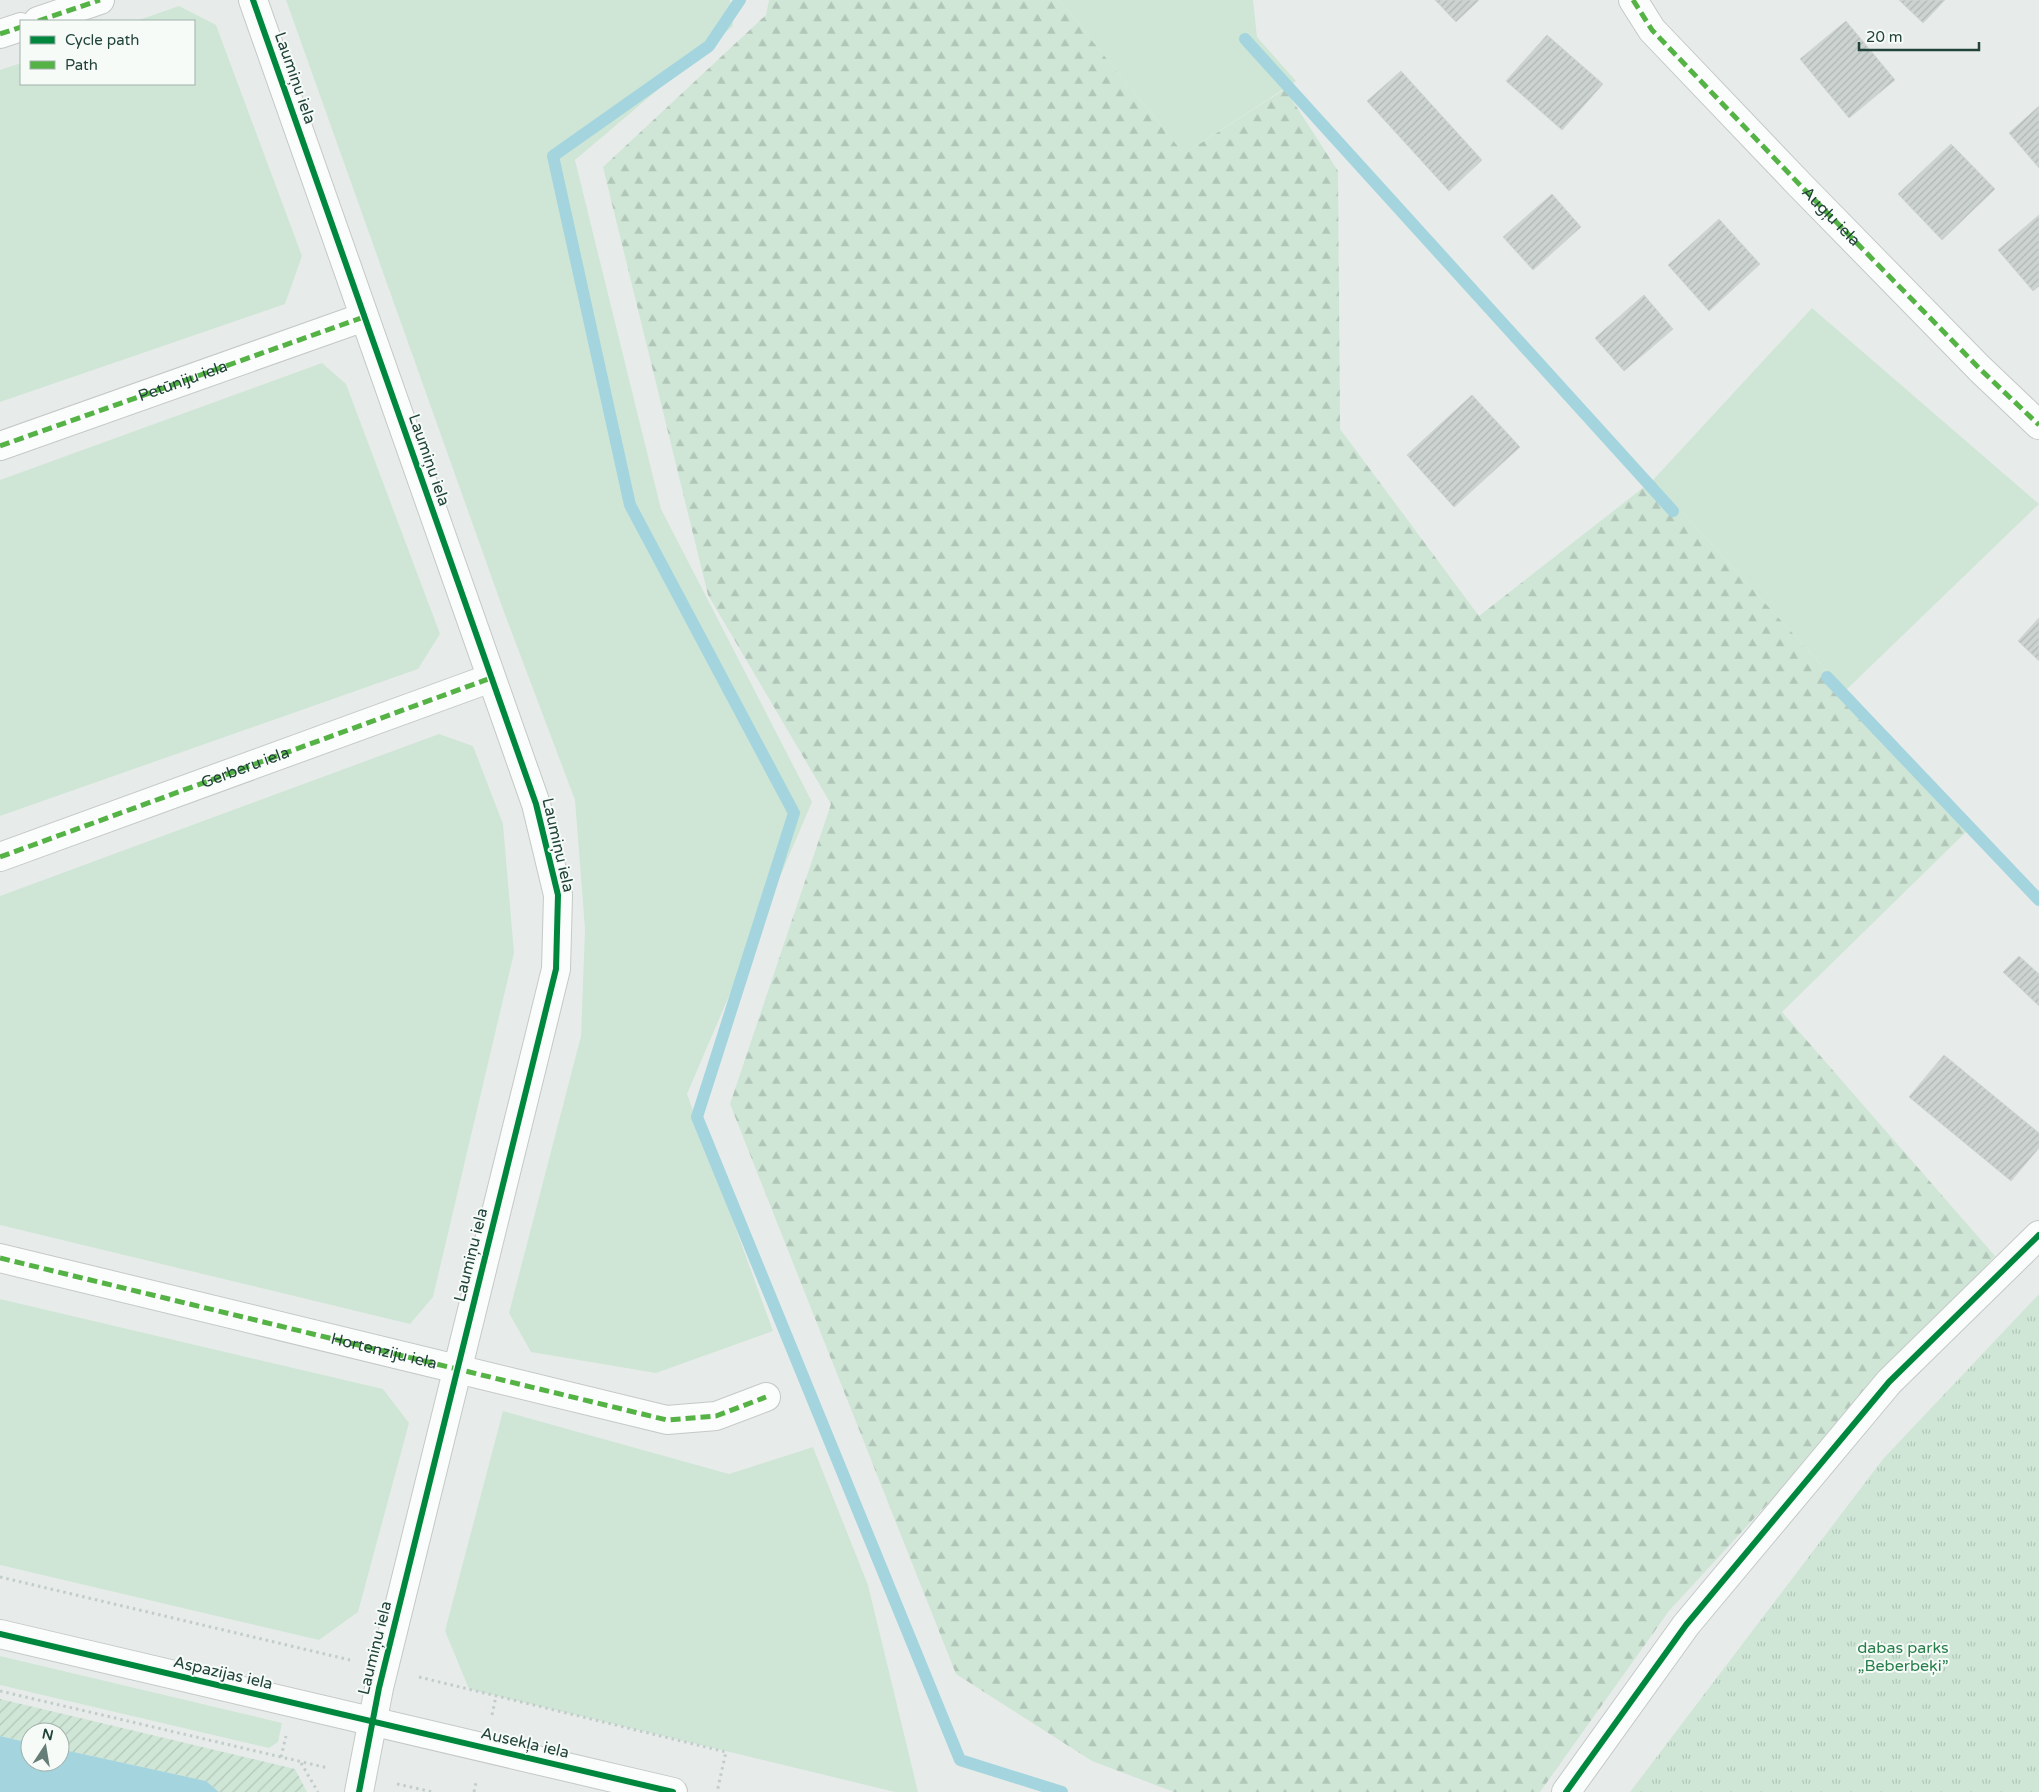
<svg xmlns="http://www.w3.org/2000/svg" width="2039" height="1792" font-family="'Varela Round',sans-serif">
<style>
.grass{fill:#cfe6d6}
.forest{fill:url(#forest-firs)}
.park{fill:url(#park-tufts)}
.garden{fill:url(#garden-furrows)}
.water{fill:#a4d5de}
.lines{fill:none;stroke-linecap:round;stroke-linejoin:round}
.stream{stroke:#a4d5de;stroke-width:12}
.building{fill:url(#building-hatch);stroke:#cfd5d3}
.minor-casing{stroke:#c4c9c7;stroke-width:30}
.path{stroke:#c2ccca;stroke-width:3;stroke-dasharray:2.5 4;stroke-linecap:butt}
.minor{stroke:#fbfcfc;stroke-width:28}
.quiet{stroke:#55b346;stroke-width:5;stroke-dasharray:10 5;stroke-linecap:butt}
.cycleway-casing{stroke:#f6fbf8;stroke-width:9}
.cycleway{stroke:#00873e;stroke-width:6}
.labels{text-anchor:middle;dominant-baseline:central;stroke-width:4;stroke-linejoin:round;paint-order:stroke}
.street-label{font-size:16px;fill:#21433a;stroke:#f6fbf8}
.park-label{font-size:16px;fill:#277e4a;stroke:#f6fbf8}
</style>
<defs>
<pattern id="forest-firs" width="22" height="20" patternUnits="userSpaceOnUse" patternTransform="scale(1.25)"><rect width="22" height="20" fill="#cfe6d6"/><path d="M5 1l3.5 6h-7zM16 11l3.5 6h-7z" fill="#b1c6b8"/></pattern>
<pattern id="park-tufts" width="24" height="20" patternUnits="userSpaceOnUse" patternTransform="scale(1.25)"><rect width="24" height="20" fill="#cfe6d6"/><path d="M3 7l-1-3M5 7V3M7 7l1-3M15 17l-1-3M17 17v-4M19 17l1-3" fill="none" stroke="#b1c6b8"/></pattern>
<pattern id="garden-furrows" width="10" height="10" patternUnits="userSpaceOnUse" patternTransform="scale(1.25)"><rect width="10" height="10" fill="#cfe6d6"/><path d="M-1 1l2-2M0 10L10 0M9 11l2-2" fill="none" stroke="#b1c6b8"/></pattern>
<pattern id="building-hatch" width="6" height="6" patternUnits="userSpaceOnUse" patternTransform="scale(1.25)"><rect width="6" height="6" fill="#cdd3d1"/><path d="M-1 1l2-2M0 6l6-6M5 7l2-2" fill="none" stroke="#b0b6b4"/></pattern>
</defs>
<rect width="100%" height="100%" fill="#e7ecea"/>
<!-- grass -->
<g class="grass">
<polygon points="286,0 730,0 733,26 575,160 661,509 812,802 687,1094 773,1331 656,1373 531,1352 509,1313 581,1036 585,929 575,800 504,612"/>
<polygon points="1059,0 1253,0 1257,37 1296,81 1184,154"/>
<polygon points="179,6 216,25 302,256 285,304 0,402 0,70 21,63 21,84 194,84 194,21 136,21"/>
<polygon points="1812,308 2039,504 1845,691 1653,480"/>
<polygon points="322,363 346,384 440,634 418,669 0,816 0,480"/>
<polygon points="439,734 473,746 503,824 514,953 433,1297 410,1324 0,1225 0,896"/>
<polygon points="0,1299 383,1389 409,1423 358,1612 319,1640 0,1565"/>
<polygon points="503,1411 729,1474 813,1447 868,1585 918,1792 895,1792 469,1689 445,1631"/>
<polygon points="0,1656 282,1723 278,1742 269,1748 0,1685"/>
</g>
<!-- forest -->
<polygon class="forest" points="769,0 1059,0 1184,154 1285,89 1338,171 1340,429 1479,616 1653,480 1845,691 1967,831 1782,1012 1995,1256 1669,1611 1540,1792 1174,1792 1092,1761 956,1674 730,1104 831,804 708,595 603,167 766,15"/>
<!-- park -->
<polygon class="park" points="2039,1294 2039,1792 1630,1792 1883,1459"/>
<!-- garden -->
<polygon class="garden" points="0,1699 295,1769 307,1792 219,1792 206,1781 60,1749 60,1732 30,1732 30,1743 0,1736"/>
<!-- water -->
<polygon class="water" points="0,1736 30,1743 30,1762 60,1762 60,1749 206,1781 219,1792 0,1792"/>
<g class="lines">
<!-- stream -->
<g class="stream">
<polyline points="740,0 709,46 553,156 630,505 794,813 697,1117 960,1760 1062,1792"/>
<polyline points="1245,39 1673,511"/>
<polyline points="1827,677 2039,900"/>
</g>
</g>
<!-- building -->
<g class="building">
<polygon points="1435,0 1479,0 1456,22"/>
<polygon points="1899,0 1945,0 1923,23"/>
<polygon points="1846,21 1895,80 1849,118 1800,59"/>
<polygon points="1547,35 1603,84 1562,130 1506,81"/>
<polygon points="1401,71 1482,160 1449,191 1367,101"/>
<polygon points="2039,106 2039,168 2009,133"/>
<polygon points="1951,144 1995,189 1942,240 1898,194"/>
<polygon points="1552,194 1581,227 1533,270 1503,237"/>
<polygon points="2039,215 2039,286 2033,291 1998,250"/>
<polygon points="1719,219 1760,264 1709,311 1668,265"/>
<polygon points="1644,295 1673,329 1624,371 1595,338"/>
<polygon points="1472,395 1520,447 1454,507 1407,455"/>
<polygon points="2039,618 2039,661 2018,641"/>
<polygon points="2019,956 2039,974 2039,1006 2003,972"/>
<polygon points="1944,1055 2039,1133 2039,1148 2011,1181 1909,1097"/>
</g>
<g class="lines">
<defs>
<g id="minor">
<polyline points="253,0 536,804 558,895 556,969 379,1688 359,1792"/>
<polyline points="1633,0 1652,30 1800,185 1980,369 2039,425"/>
<polyline points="38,21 100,0"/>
<polyline points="0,34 21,27"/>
<polyline points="0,446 364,317"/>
<path id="s1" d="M0 857 491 678"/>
<polyline points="0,1258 667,1420 716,1416 766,1397"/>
<polyline points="0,1634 673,1792"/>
<polyline points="1566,1792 1686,1625 1889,1382 2039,1235"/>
</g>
</defs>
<!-- minor casing -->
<use href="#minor" class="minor-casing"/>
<!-- path -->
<g class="path">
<polyline points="0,1577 350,1660"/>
<polyline points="419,1677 726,1752 717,1792"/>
<polyline points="0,1691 328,1768"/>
<polyline points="492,1715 496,1696"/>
<polyline points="281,1757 286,1736"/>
<polyline points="301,1763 318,1792"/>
<polyline points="397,1784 433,1792"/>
<polyline points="474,1792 476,1782"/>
</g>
<!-- minor -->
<use href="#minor" class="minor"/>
<!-- quiet -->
<g class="quiet">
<path id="s2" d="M1633 0 1652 30 1800 185 1980 369 2039 425"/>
<polyline points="38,21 100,0"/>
<polyline points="0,34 21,27"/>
<path id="s3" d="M0 446 364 317"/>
<polyline points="0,857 491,678"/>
<path id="s4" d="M0 1258 667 1420 716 1416 766 1397"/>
</g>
<defs>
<g id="cycleway">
<polyline points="253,0 536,804 558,895 556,969 379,1688 359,1792"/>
<polyline points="0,1634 673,1792"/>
<polyline points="1566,1792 1686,1625 1889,1382 2039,1235"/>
</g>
</defs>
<!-- cycleway casing -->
<use href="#cycleway" class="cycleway-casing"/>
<!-- cycleway -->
<use href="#cycleway" class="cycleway"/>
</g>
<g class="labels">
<!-- street labels -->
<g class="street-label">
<text transform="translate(295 78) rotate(71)">Laumiņu iela</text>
<text stroke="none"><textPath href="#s2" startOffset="294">Augļu iela</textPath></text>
<text stroke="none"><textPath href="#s3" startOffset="194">Petūniju iela</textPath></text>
<text transform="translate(429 460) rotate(71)">Laumiņu iela</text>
<text stroke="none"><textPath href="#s1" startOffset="261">Gerberu iela</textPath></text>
<text transform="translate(558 845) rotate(77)">Laumiņu iela</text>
<text transform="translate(471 1255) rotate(-76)">Laumiņu iela</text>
<text stroke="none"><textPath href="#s4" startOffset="395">Hortenziju iela</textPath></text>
<text transform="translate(375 1648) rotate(-76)">Laumiņu iela</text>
<text transform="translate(223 1673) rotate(13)">Aspazijas iela</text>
<text transform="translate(525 1743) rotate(13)">Ausekļa iela</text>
</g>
<!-- park labels -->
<g class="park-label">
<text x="1903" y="1648">dabas parks<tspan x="1903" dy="18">„Beberbeķi”</tspan></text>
</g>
</g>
<!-- legend -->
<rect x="20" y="20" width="175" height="65" fill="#f6fbf8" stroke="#a1b1ac"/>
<rect x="30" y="36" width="25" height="8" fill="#00873e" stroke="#a1b1ac"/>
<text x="65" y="45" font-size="15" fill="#21433a">Cycle path</text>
<rect x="30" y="61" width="25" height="8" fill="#55b346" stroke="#a1b1ac"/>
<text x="65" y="70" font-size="15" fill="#21433a">Path</text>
<!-- north arrow -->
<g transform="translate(45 1747) rotate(12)"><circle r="24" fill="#f6fbf8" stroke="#a1b1ac"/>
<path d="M0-4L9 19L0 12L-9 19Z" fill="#667e78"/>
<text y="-8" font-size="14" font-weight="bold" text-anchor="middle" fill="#21433a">N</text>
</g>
<!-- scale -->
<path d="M1859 42v8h120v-8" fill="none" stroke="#21433a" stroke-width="2.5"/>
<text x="1866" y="42" font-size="15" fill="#21433a" stroke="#f6fbf8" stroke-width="4" paint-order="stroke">20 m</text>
</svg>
